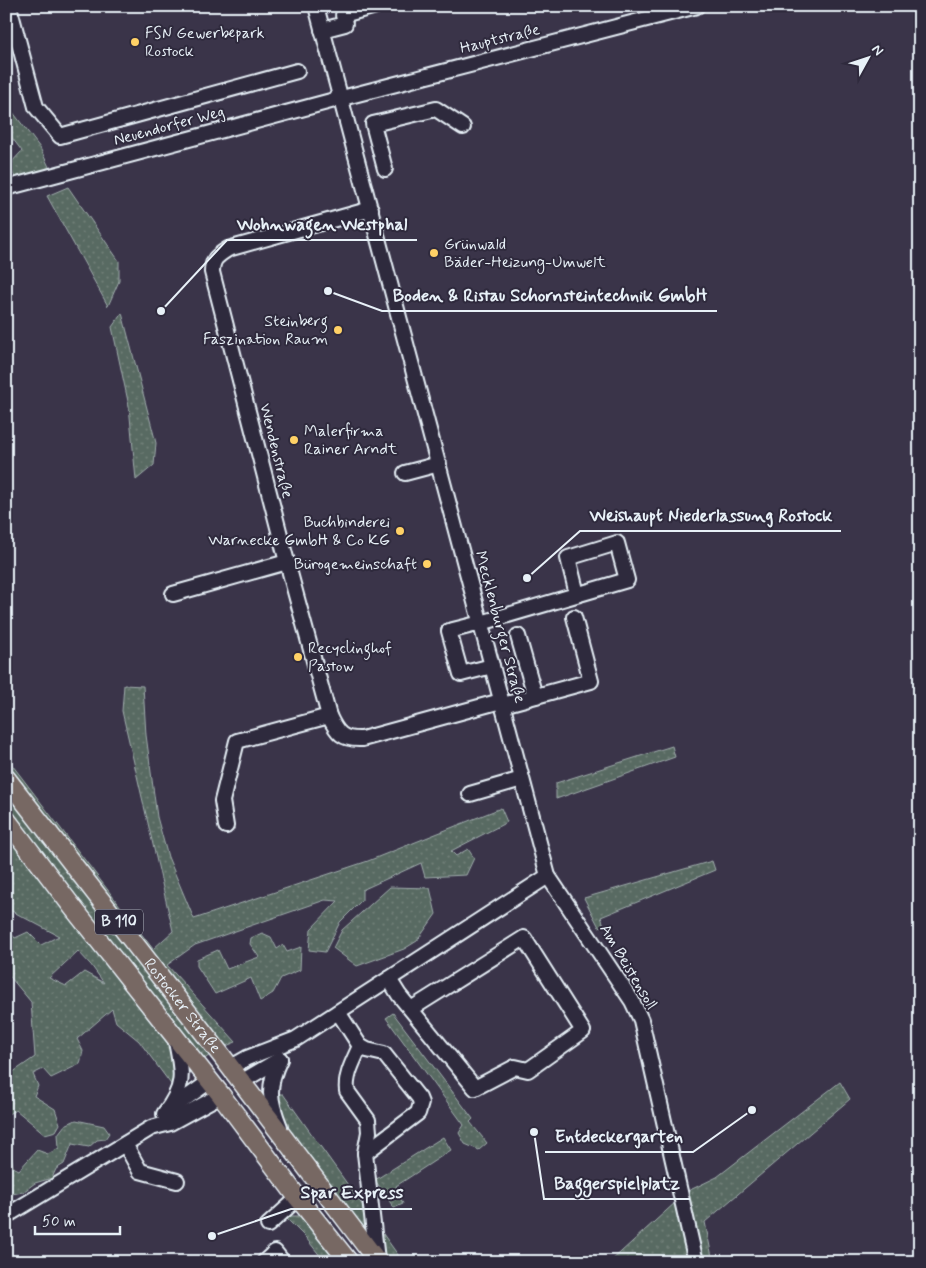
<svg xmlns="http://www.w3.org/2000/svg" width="926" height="1268" font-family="Mynerve,sans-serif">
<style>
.grass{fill:url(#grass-dots);stroke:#a0aead;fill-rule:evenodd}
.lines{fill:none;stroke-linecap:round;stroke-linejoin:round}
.minor-casing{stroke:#e8f1f8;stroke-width:18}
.major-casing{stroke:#e8f1f8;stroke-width:21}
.minor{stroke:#2f2a3d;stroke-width:14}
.major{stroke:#776864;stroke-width:18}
.poi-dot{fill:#ffd166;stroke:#2f2a3d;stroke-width:2}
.labels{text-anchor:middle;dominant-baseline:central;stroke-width:4;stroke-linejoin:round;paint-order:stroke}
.shield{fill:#2f2a3d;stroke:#b0b5c0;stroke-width:1}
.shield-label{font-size:15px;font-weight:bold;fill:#e8f1f8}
.poi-label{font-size:16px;fill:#e8f1f8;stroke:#2f2a3d;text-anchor:start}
.street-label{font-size:16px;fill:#e8f1f8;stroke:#2f2a3d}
.leader{fill:none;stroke:#e8f1f8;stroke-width:2}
.callout-dot{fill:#e8f1f8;stroke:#2f2a3d;stroke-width:2}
.callout-label{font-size:18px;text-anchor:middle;font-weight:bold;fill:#e8f1f8;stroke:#2f2a3d;stroke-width:4;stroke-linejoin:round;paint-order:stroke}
</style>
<defs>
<pattern id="grass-dots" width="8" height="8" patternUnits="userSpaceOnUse" patternTransform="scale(1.25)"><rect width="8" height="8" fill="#596a62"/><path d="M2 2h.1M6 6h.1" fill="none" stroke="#718079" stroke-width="1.8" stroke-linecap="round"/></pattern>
</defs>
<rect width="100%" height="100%" fill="#3a3449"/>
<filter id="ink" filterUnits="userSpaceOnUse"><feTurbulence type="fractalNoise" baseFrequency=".02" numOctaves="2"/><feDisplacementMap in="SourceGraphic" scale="10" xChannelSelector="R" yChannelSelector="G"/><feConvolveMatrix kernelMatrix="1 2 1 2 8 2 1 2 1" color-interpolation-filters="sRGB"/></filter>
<g filter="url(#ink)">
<!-- grass -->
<g class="grass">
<polygon points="6,103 40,148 50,169 15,177 8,166 22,151 6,130"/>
<polygon points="68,187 119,261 119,281 108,306 47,196"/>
<polygon points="122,313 156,443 154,465 136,480 129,406 112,327"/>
<polygon points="124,685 143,686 146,735 157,817 168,857 194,919 368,861 501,808 507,822 451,851 456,856 468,849 474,858 466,875 425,877 421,863 362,890 362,900 340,922 325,952 309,950 311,929 338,901 325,900 195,945 167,965 236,1042 221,1048 6,771 6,757 153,949 173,931 122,711"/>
<polygon points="672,746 675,757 556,799 556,783"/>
<polygon points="6,792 210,1055 202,1061 6,813"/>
<path d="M6 826 63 902 86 939 168 1044 175 1071 173 1087 139 1041 116 1022 112 1009 77 1039 83 1051 80 1064 51 1078 43 1069 33 1074 38 1086 34 1096 55 1109 60 1124 56 1131 45 1134 16 1110 6 1115V1077L35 1057 31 1002 6 972V927L15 938 28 932 41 945 59 936 6 908ZM78 951 91 965 104 983 84 972 66 986 49 978Z"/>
<polygon points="712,861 715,870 601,917 604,925 599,927 584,898"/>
<polygon points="390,887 430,888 436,914 417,941 404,949 357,966 333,948 342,930"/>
<polygon points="262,933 271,937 277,949 283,945 287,952 301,947 300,970 281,978 273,993 260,1001 251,978 215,994 197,966 197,959 218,950 227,969 259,957 250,944 251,938"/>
<polygon points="393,1013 473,1119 470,1122 487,1143 479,1150 465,1144 459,1133 464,1125 386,1018"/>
<polygon points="840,1082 850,1099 705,1222 713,1262 610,1262 688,1191 717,1177"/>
<polygon points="274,1094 283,1094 403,1262 391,1262 298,1143 285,1124"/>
<polygon points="76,1120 104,1126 109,1133 105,1139 97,1140 89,1147 72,1144 64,1164 56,1169 52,1178 35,1183 23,1192 6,1195 6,1151 11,1154 13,1167 19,1170 37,1150 48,1154 59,1148 58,1134 65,1125"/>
<polygon points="443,1137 451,1150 396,1186 403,1204 394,1208 375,1180"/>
<polygon points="290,1216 303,1216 341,1262 325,1262 306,1238 286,1218"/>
</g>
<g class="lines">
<defs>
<g id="minor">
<polyline points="9,6 36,107 60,136 297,71"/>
<polyline points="316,6 548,876 632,1001 641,1020 696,1262"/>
<polyline points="322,30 345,24 343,15 376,6"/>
<polyline points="385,169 373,124 436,109 463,127"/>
<polyline points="6,188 342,98 697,6"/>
<path d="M371 209 228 249C217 256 212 259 212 272L287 562 329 716C337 733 342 740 362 739L501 701"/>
<polyline points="405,473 439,464"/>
<polyline points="173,594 287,562"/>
<polyline points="518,636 535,696"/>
<polyline points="492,666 461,674 449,631 481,623 627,580 617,543 568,558 577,594"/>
<polyline points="503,705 591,681 574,617"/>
<polyline points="470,794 522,779"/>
<polyline points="226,826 222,801 237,741 329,716"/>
<polyline points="389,979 399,995 475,1088 515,1067 528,1070 583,1031 524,938 411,1009"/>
<polyline points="338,1012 360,1046 367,1050 384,1054 419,1098 421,1103 418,1113 365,1153"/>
<path d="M360 1046C354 1060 345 1075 347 1091L368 1120 369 1132 365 1153 377 1260"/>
<polyline points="231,1067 247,1058 296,1039 548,876"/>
<polyline points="241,1082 280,1059"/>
<polyline points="172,1108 210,1081"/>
<path d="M164 1114C187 1084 182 1072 175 1037"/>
<path d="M280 1127C269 1100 267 1086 280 1059"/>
<polyline points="125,1144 140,1171 177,1181"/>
<polyline points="6,1216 151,1128 170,1123 221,1095"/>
<polyline points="268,1225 298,1198"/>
<polyline points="264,1262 275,1252 283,1262"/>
</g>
<g id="major">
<path id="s1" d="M6 778 221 1055 378 1262"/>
<polyline points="6,819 74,909 221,1095 298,1198 349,1262"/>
</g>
</defs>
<!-- minor casing -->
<use href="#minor" class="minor-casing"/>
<!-- major casing -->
<use href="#major" class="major-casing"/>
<!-- minor -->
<use href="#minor" class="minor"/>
<!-- major -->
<use href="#major" class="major"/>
</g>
</g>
<!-- markers -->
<g class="poi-dot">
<circle cx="135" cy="42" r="5"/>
<circle cx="434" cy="253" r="5"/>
<circle cx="338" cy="330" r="5"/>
<circle cx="294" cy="440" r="5"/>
<circle cx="400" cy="531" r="5"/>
<circle cx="427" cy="564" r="5"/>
<circle cx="298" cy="657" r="5"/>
</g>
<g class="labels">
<!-- shield labels -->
<rect class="shield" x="95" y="909.5" width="48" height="25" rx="4"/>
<g class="shield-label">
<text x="119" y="922">B 110</text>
</g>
<!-- poi labels -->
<g class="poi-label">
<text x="145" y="33">FSN Gewerbepark<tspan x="145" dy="18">Rostock</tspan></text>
<text x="444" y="244">Grünwald<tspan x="444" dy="18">Bäder-Heizung-Umwelt</tspan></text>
<text x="328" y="321" text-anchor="end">Steinberg<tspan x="328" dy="18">Faszination Raum</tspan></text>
<text x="304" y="431">Malerfirma<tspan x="304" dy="18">Rainer Arndt</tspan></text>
<text x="390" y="522" text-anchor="end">Buchbinderei<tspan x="390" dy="18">Warnecke GmbH &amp; Co KG</tspan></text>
<text x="417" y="564" text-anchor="end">Bürogemeinschaft</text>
<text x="308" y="648">Recyclinghof<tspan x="308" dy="18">Pastow</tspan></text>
</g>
<!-- street labels -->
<g class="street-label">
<text transform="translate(500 39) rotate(-14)">Hauptstraße</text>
<text transform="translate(169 126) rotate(-15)">Neuendorfer Weg</text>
<text transform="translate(276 451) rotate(76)">Wendenstraße</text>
<text transform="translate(500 627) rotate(75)">Mecklenburger Straße</text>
<text transform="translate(628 967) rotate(59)">Am Beistensoll</text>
<text stroke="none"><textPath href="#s1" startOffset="288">Rostocker Straße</textPath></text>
</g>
</g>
<!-- callouts -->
<path class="leader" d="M161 311L227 240H417M328 291L382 311H717M527 578L580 531H841M752 1110L693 1152H545M534 1132L544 1199H690M212 1236L291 1209H412"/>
<g class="callout-dot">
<circle cx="161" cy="311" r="5"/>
<circle cx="328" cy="291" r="5"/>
<circle cx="527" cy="578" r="5"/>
<circle cx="752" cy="1110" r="5"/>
<circle cx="534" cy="1132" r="5"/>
<circle cx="212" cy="1236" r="5"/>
</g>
<g class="callout-label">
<text x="322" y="230">Wohnwagen Westphal</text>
<text x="550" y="301">Boden &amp; Ristau Schornsteintechnik GmbH</text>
<text x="711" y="521">Weishaupt Niederlassung Rostock</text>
<text x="619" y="1142">Entdeckergarten</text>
<text x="617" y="1189">Baggerspielplatz</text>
<text x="352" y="1198">Spar Express</text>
</g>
<!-- margin -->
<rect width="926" height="1268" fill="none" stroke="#2f2a3d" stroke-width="25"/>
<rect x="12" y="12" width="901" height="1243" fill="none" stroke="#e8f1f8" stroke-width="2" filter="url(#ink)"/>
<!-- north arrow -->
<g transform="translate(868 58) rotate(50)" stroke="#2f2a3d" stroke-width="4" paint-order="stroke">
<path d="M0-4L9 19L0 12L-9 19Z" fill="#e8f1f8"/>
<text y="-8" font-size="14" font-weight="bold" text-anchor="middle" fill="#e8f1f8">N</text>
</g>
<!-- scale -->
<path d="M35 1226v8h85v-8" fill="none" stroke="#e8f1f8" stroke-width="2.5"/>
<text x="42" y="1226" font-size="15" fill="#e8f1f8" stroke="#2f2a3d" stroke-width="4" paint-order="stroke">50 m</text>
</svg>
